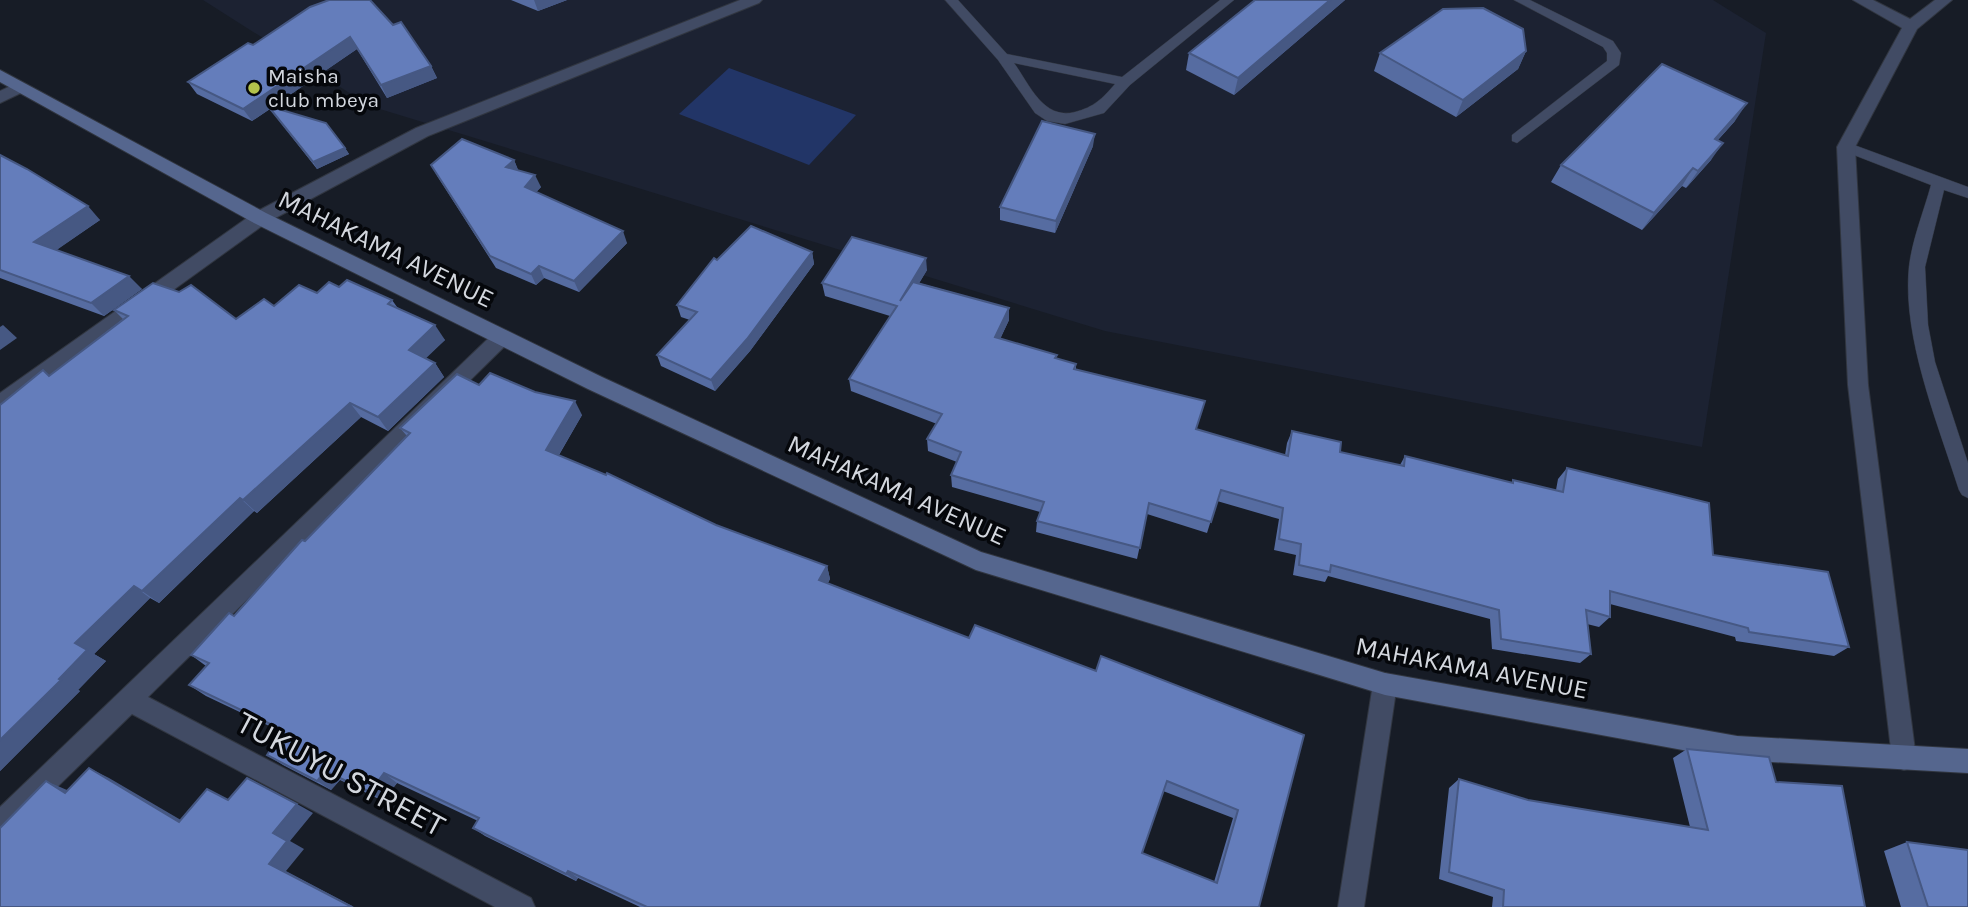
<svg xmlns="http://www.w3.org/2000/svg" width="1968" height="907" font-family="Karla,sans-serif">
<style>
.built{fill:#1c2232}
.green{fill:#223567}
.lines{fill:none;stroke-linecap:round;stroke-linejoin:round}
.lane-casing{stroke:#313640;stroke-width:1}
.street-casing{stroke:#313640;stroke-width:2}
.secondary-casing{stroke:#313640;stroke-width:2}
.lane{fill:#414b64;fill-rule:evenodd}
.street{fill:#414b64;fill-rule:evenodd}
.secondary{fill:#55668e;fill-rule:evenodd}
.wall{fill:#566ca1;fill-rule:evenodd}
.shaded-wall{fill:#465883}
.building{fill:#647dbb;stroke:#465883;stroke-width:2;fill-rule:evenodd}
.poi-dot{fill:#b3c24b;stroke:#05070b;stroke-width:2.5}
.labels{text-anchor:middle;dominant-baseline:central;stroke-width:7;stroke-linejoin:round;paint-order:stroke}
.far-poi-label{font-size:21px;fill:#d3d7de;stroke:#05070b;text-anchor:start}
.street-label{font-size:26px;fill:#d3d7de;stroke:#05070b}
.near-street-label{font-size:32px;fill:#d3d7de;stroke:#05070b}
</style>
<rect width="100%" height="100%" fill="#171c26"/>
<!-- built -->
<polygon class="built" points="203,0 1713,0 1766,33 1702,447 1105,331 370,106"/>
<!-- green -->
<polygon class="green" points="729,68 856,115 809,165 679,114"/>
<g class="lines">
<defs>
<g id="lane">
<path d="M945 0H958L1007 54 1122 77 1220 0H1234L1130 85 1104 113 1065 124 1047 121 1035 113 998 60ZM1014 63 1115 84C1102 99 1094 107 1075 112 1043 120 1030 85 1014 63Z"/>
<polygon points="1514,0 1530,0 1613,41 1621,53 1619,65 1517,143 1512,141 1512,135 1607,61 1607,53 1603,47"/>
<path d="M1846 142 1968 187V198L1944 190 1925 267 1928 325 1935 362 1968 463V498L1962 495 1959 490C1938 423 1902 338 1909 267 1912 240 1924 211 1931 185L1841 150V144Z"/>
</g>
<g id="street">
<polygon points="740,0 762,0 759,3 428,136 266,223 7,410 0,412 0,393 254,213 416,128"/>
<polygon points="1853,0 1873,0 1910,19 1935,0 1952,0 1917,29 1855,147 1868,385 1916,758 1913,767 1904,770 1895,767 1892,758 1848,385 1837,147 1902,28"/>
<polygon points="19,82 27,87 25,91 0,103 0,91"/>
<polygon points="502,329 509,332 512,337 509,342 148,697 531,898 535,907 495,907 132,714 9,834 0,838 0,807 495,332"/>
<polygon points="1385,673 1393,676 1397,684 1364,907 1338,907 1373,684 1377,676"/>
</g>
<polygon id="secondary" points="0,70 266,213 602,377 981,552 1385,673 1737,736 1968,749 1968,773 1737,760 1385,695 976,570 588,389 254,223 0,82"/>
</defs>
<!-- lane casing -->
<use href="#lane" class="lane-casing"/>
<!-- street casing -->
<use href="#street" class="street-casing"/>
<!-- secondary casing -->
<use href="#secondary" class="secondary-casing"/>
<!-- lane -->
<use href="#lane" class="lane"/>
<!-- street -->
<use href="#street" class="street"/>
<!-- secondary -->
<use href="#secondary" class="secondary"/>
</g>
<!-- wall -->
<g class="wall">
<polygon points="511,0 567,0 538,11"/>
<polygon points="1255,0 1345,0 1234,95 1186,70 1189,53"/>
<polygon points="310,7 431,66 437,78 387,98 357,49 272,107 345,148 349,154 317,169 270,109 252,121 197,94 188,82 253,45"/>
<polygon points="1526,51 1518,69 1456,117 1374,71 1380,53"/>
<polygon points="1735,121 1718,140 1711,160 1686,188 1682,186 1642,230 1551,182 1561,165"/>
<polygon points="1093,146 1055,233 1000,220 1000,207"/>
<polygon points="0,155 100,220 56,250 142,289 104,316 0,278"/>
<polygon points="514,160 518,170 541,187 536,192 627,243 579,292 544,278 536,285 496,268 438,177 431,165"/>
<polygon points="812,252 814,264 750,351 715,391 661,366 657,355 690,320 681,317 677,305 717,260"/>
<polygon points="927,270 919,283 1009,308 1009,320 1000,339 1056,359 1076,364 1076,370 1196,430 1285,455 1287,443 1292,431 1340,452 1400,465 1405,456 1511,483 1513,480 1556,490 1558,479 1567,468 1713,555 1849,647 1834,656 1736,641 1735,637 1610,604 1610,617 1599,627 1587,624 1591,654 1580,663 1492,649 1490,619 1328,576 1325,582 1293,575 1296,555 1274,550 1279,519 1217,501 1207,533 1147,514 1137,559 1036,532 1037,521 1040,512 952,487 951,475 957,462 928,451 927,439 937,424 851,391 849,379 890,316 825,296 822,283"/>
<polygon points="339,287 392,300 397,307 445,340 425,358 435,363 444,377 388,431 361,417 257,513 254,511 159,603 150,598 94,654 106,661 78,690 80,691 0,771 49,376 123,319 114,310 236,319"/>
<path d="M479 385 582 415 559 455 716 525 827 566 830 579 828 583 969 638 1096 671 1304 735 1259 907H640L578 878 576 881 485 836 473 828 478 821 397 783 383 801 340 780 331 790 283 765 267 755 282 732 206 696 189 685 206 666 191 655 234 616 407 436 400 428ZM1163 791 1233 818 1214 882 1142 853Z"/>
<polygon points="1687,749 1776,782 1865,907 1492,907 1493,897 1439,879 1449,788 1459,779 1528,800 1690,827 1673,758"/>
<polygon points="1907,842 1968,907 1901,907 1884,851"/>
</g>
<!-- shaded-wall -->
<g class="shaded-wall">
<polygon points="534,0 567,0 538,11"/>
<polygon points="1330,0 1345,0 1234,95 1238,78"/>
<polygon points="350,37 357,49 252,121 243,109"/>
<polygon points="1526,51 1518,69 1456,117 1463,100"/>
<polygon points="431,66 437,78 387,98 381,85"/>
<polygon points="1747,103 1735,121 1703,156 1715,139"/>
<polygon points="1095,134 1093,146 1055,233 1056,221"/>
<polygon points="1723,143 1711,160 1686,188 1698,171"/>
<polygon points="345,148 349,154 317,169 313,162"/>
<polygon points="514,160 519,172 506,167"/>
<polygon points="1693,168 1682,186 1642,230 1654,213"/>
<polygon points="535,175 541,187 530,199 525,187"/>
<polygon points="88,206 100,220 48,256 34,242"/>
<polygon points="623,231 627,243 579,292 574,281"/>
<polygon points="812,252 814,264 750,351 715,391 711,380"/>
<polygon points="926,258 927,270 901,314 900,301"/>
<polygon points="539,266 544,278 536,285 531,274"/>
<polygon points="129,276 142,289 104,316 91,303"/>
<polygon points="1009,308 1009,320 995,350 995,337"/>
<polygon points="3,325 17,338 0,350 0,327"/>
<polygon points="435,325 445,340 419,365 409,350"/>
<polygon points="435,363 444,377 388,431 378,417"/>
<polygon points="575,401 582,415 554,463 546,450"/>
<polygon points="350,403 361,417 257,513 243,500"/>
<polygon points="240,498 254,511 159,603 142,591"/>
<polygon points="827,566 830,579 822,592 819,580"/>
<polygon points="134,586 150,598 94,654 106,661 78,690 80,691 0,771 0,740 59,679 75,643"/>
<polygon points="89,768 109,778 198,830 179,822"/>
<polygon points="325,771 340,780 331,790 317,781"/>
<polygon points="384,773 397,783 383,801 370,792"/>
<polygon points="46,781 67,790 86,802 65,793"/>
<polygon points="297,804 313,813 290,841 304,849 286,871 354,907 352,907 269,864 273,833"/>
<polygon points="568,871 578,878 576,881 566,874"/>
</g>
<!-- building -->
<g class="building">
<polygon points="329,0 370,0 393,25 401,22 431,66 381,85 350,37 243,109 188,82 248,43 253,45 310,7"/>
<polygon points="1255,0 1330,0 1238,78 1189,53"/>
<polygon points="1483,8 1523,29 1526,51 1463,100 1380,53 1443,9"/>
<polygon points="1662,64 1747,103 1715,139 1723,143 1698,171 1693,168 1654,213 1561,165"/>
<polygon points="268,106 326,123 345,148 313,162"/>
<polygon points="1042,121 1095,134 1056,221 1000,207"/>
<polygon points="462,139 514,160 506,167 535,175 525,187 623,231 574,281 539,266 531,274 490,256 431,165"/>
<polygon points="0,155 27,169 88,206 34,242 129,276 91,303 0,270"/>
<polygon points="751,226 812,252 747,339 711,380 657,355 697,312 677,305 714,258 717,260"/>
<polygon points="852,237 926,258 900,301 913,282 1009,308 995,337 1057,355 1055,358 1076,364 1074,369 1205,401 1196,429 1288,456 1292,431 1341,442 1340,452 1404,466 1405,456 1513,483 1513,480 1563,492 1567,468 1709,503 1713,555 1828,572 1849,647 1749,632 1748,628 1610,591 1610,617 1586,610 1591,654 1501,639 1499,610 1331,565 1330,572 1299,565 1301,544 1279,539 1283,508 1221,490 1211,522 1149,503 1140,548 1037,521 1044,502 951,475 961,452 927,439 942,414 849,379 897,306 822,283"/>
<polygon points="347,280 392,300 388,304 435,325 409,350 435,363 378,417 350,403 243,500 240,498 142,591 134,586 75,643 87,650 59,679 61,680 0,740 0,405 43,370 49,376 128,316 114,310 153,283 179,292 191,285 236,319 264,299 274,306 299,285 317,293 329,282 339,287"/>
<path d="M490 373 535 392 575 401 546 450 606 475 607 473 716 525 827 566 819 580 969 638 975 625 1096 671 1101 656 1304 735 1259 907H647L568 871 566 874 473 828 479 818 384 773 370 792 325 771 317 781 267 755 283 730 189 685 209 663 191 655 229 613 234 616 302 540 305 541 410 433 400 428 457 374 479 385ZM1167 781 1238 810 1217 883 1142 853Z"/>
<polygon points="1687,749 1769,757 1776,782 1842,786 1865,907 1503,907 1504,890 1449,872 1459,779 1528,800 1708,830"/>
<polygon points="89,768 179,822 207,789 228,800 247,778 297,804 273,833 287,841 269,864 352,907 0,907 0,828 46,781 65,793"/>
<polygon points="1907,842 1968,850 1968,907 1928,907"/>
</g>
<!-- markers -->
<circle class="poi-dot" cx="254" cy="88" r="7"/>
<g class="labels">
<!-- far-poi labels -->
<g class="far-poi-label">
<text x="268" y="76">Maisha<tspan x="268" dy="24">club mbeya</tspan></text>
</g>
<!-- street labels -->
<g class="street-label">
<text transform="translate(386 249) rotate(26)">MAHAKAMA AVENUE</text>
<text transform="translate(897 490) rotate(24)">MAHAKAMA AVENUE</text>
<text transform="translate(1472 668) rotate(11)">MAHAKAMA AVENUE</text>
</g>
<!-- near-street labels -->
<g class="near-street-label">
<text transform="translate(341 774) rotate(28)">TUKUYU STREET</text>
</g>
</g>
</svg>
